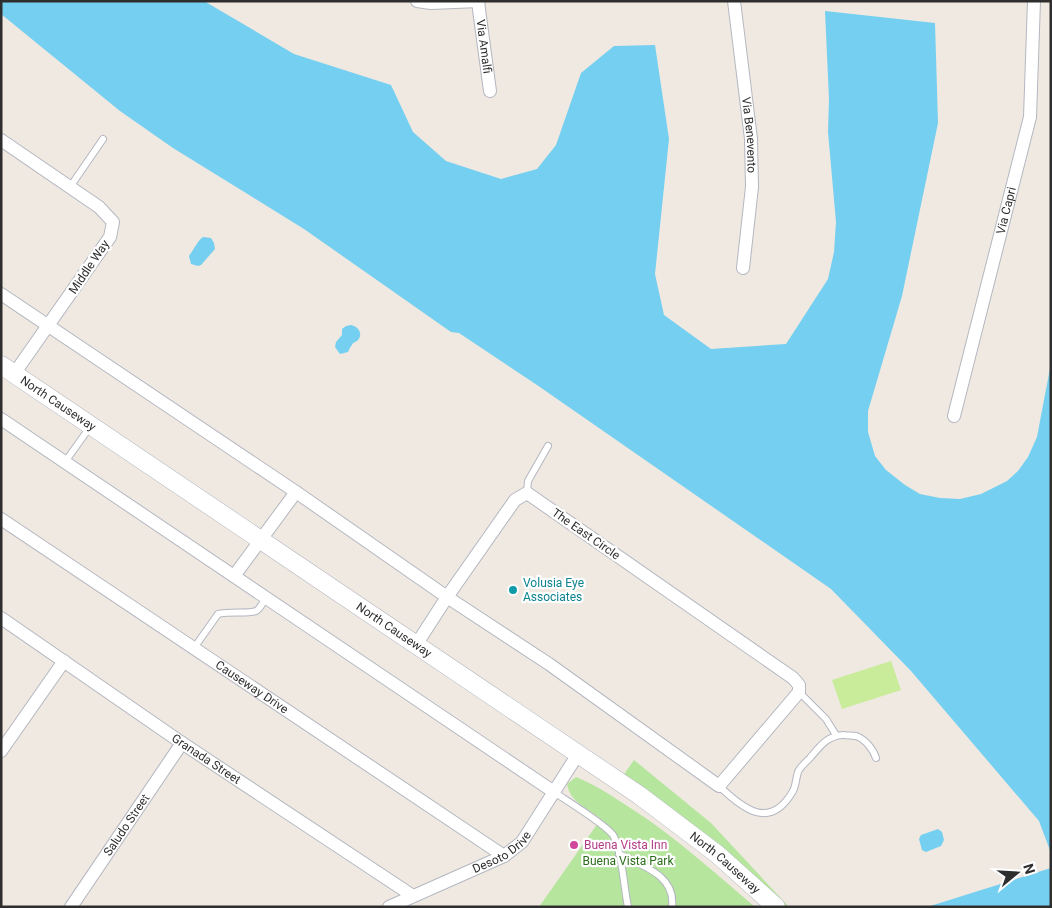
<svg xmlns="http://www.w3.org/2000/svg" width="1052" height="908" font-family="Roboto,sans-serif">
<style>
.green{fill:#b6e59e}
.pitch{fill:#c9ec9a}
.water{fill:#75cff0}
.lines{fill:none;stroke-linecap:round;stroke-linejoin:round}
.service-casing{stroke:#b4b7c1;stroke-width:8}
.minor-casing{stroke:#b4b7c1;stroke-width:14}
.secondary-casing{stroke:#b4b7c1;stroke-width:19}
.service{stroke:#fff;stroke-width:6}
.minor{stroke:#fff;stroke-width:12}
.secondary{stroke:#fff;stroke-width:18}
.culture-dot{fill:#0f9aa8;stroke:#fff;stroke-width:2}
.hotel-dot{fill:#d1479c;stroke:#fff;stroke-width:2}
.labels{text-anchor:middle;dominant-baseline:central;stroke-width:4.5;stroke-linejoin:round;paint-order:stroke}
.street-label{font-size:12px;fill:#2e2e2e;stroke:#fff}
.culture-label{font-size:12px;fill:#0d838f;stroke:#fff;text-anchor:start}
.hotel-label{font-size:12px;fill:#b23c85;stroke:#fff;text-anchor:start}
.park-label{font-size:12px;fill:#2c6e1b;stroke:#fff}
</style>
<rect width="100%" height="100%" fill="#efe9e1"/>
<!-- green -->
<g class="green">
<polygon points="634,760 711,823 789,907 786,907 758,881 622,777"/>
<path d="M576 777C598 786 615 798 635 811 678 839 716 874 755 907H539L598 823 600 818C587 808 570 802 567 784Z"/>
</g>
<!-- pitch -->
<polygon class="pitch" points="891,661 901,690 842,709 832,680"/>
<!-- water -->
<g class="water">
<polygon points="1,1 204,1 294,54 391,85 413,132 446,161 501,179 537,169 556,145 581,73 614,46 655,45 669,139 655,274 664,315 711,349 786,344 828,279 834,252 836,222 828,132 829,99 825,11 935,23 938,123 902,296 868,411 868,432 875,456 886,470 905,485 920,494 940,498 960,499 981,494 1007,481 1018,471 1028,457 1037,437 1051,363 1051,853 1039,821 911,671 831,589 537,385 459,333 451,332 304,229 173,148 120,111 1,14"/>
<path d="M203 237 211 238 214 243 215 249 201 265 198 266 191 264 189 256C192 252 199 239 203 237Z"/>
<path d="M351 325C357 326 364 333 358 340 356 342 353 342 352 345 350 347 349 350 348 352L340 354 335 347 336 342 342 335V329L346 326Z"/>
<polygon points="938,829 942,832 944,840 941,846 926,852 922,850 919,839 921,835"/>
<polygon points="1051,868 1051,907 927,907"/>
</g>
<g class="lines">
<defs>
<g id="service">
<polyline points="70,187 103,139"/>
<polyline points="65,462 90,427"/>
<polyline points="527,493 528,481 548,446"/>
<path d="M194 648 218 614C229 611 249 614 256 611 260 609 263 602 266 598"/>
<polyline points="799,692 826,719 836,735"/>
<path d="M719 786C743 809 770 831 793 791 796 785 796 778 798 772 800 767 806 762 810 758 820 746 828 735 844 735 847 736 852 735 856 736 865 739 873 749 876 758"/>
<path d="M554 792C567 801 605 824 613 835 622 850 624 889 628 907"/>
<path d="M619 854C641 865 676 875 672 907"/>
</g>
<g id="minor">
<polyline points="417,1 431,3 479,1"/>
<path id="s1" d="M734 1 751 139 752 187 743 268"/>
<path id="s2" d="M478 2 490 91"/>
<polyline points="1,140 99,207 113,222 110,237 14,374"/>
<polyline points="1,294 296,492 447,597 549,664 719,786 799,692 799,685 793,678 527,493 515,500 447,597 416,645"/>
<path id="s3" d="M954 416 1030 117 1034 1"/>
<polyline points="1,419 554,792"/>
<path id="s4" d="M1 519 504 856"/>
<polyline points="234,576 296,492"/>
<path id="s5" d="M1 618 182 743 413 896"/>
<polyline points="1,751 64,661"/>
<path id="s6" d="M71 907 182 743"/>
<path id="s7" d="M389 907 504 856 522 842 578 754"/>
</g>
<g id="secondary">
<path id="s8" d="M1 365 639 795 717 854 776 907"/>
</g>
</defs>
<!-- service casing -->
<use href="#service" class="service-casing"/>
<!-- minor casing -->
<use href="#minor" class="minor-casing"/>
<!-- secondary casing -->
<use href="#secondary" class="secondary-casing"/>
<!-- service -->
<use href="#service" class="service"/>
<!-- minor -->
<use href="#minor" class="minor"/>
<!-- secondary -->
<use href="#secondary" class="secondary"/>
</g>
<!-- markers -->
<circle class="culture-dot" cx="513" cy="590" r="5"/>
<circle class="hotel-dot" cx="574" cy="845" r="5"/>
<g class="labels">
<!-- street labels -->
<g class="street-label">
<text stroke="none"><textPath href="#s2" startOffset="45">Via Amalfi</textPath></text>
<text stroke="none"><textPath href="#s1" startOffset="135">Via Benevento</textPath></text>
<text stroke="none"><textPath href="#s3" startOffset="212">Via Capri</textPath></text>
<text transform="translate(89 267) rotate(-56)">Middle Way</text>
<text stroke="none"><textPath href="#s8" startOffset="69">North Causeway</textPath></text>
<text transform="translate(586 534) rotate(35)">The East Circle</text>
<text stroke="none"><textPath href="#s8" startOffset="474">North Causeway</textPath></text>
<text stroke="none"><textPath href="#s4" startOffset="302">Causeway Drive</textPath></text>
<text stroke="none"><textPath href="#s5" startOffset="249">Granada Street</textPath></text>
<text stroke="none"><textPath href="#s6" startOffset="99">Saludo Street</textPath></text>
<text stroke="none"><textPath href="#s7" startOffset="126">Desoto Drive</textPath></text>
<text stroke="none"><textPath href="#s8" startOffset="879">North Causeway</textPath></text>
</g>
<!-- culture labels -->
<g class="culture-label">
<text x="523" y="583">Volusia Eye<tspan x="523" dy="14">Associates</tspan></text>
</g>
<!-- hotel labels -->
<g class="hotel-label">
<text x="584" y="845">Buena Vista Inn</text>
</g>
<!-- park labels -->
<g class="park-label">
<text x="628" y="861">Buena Vista Park</text>
</g>
</g>
<!-- border -->
<rect width="1052" height="908" fill="none" stroke="#2e2e2e" stroke-width="5"/>
<!-- north arrow -->
<g transform="translate(1017 873) rotate(72)" stroke="#ffffff" stroke-width="4" paint-order="stroke">
<path d="M0-4L9 19L0 12L-9 19Z" fill="#2e2e2e"/>
<text y="-8" font-size="14" font-weight="bold" text-anchor="middle" fill="#2e2e2e">N</text>
</g>
</svg>
